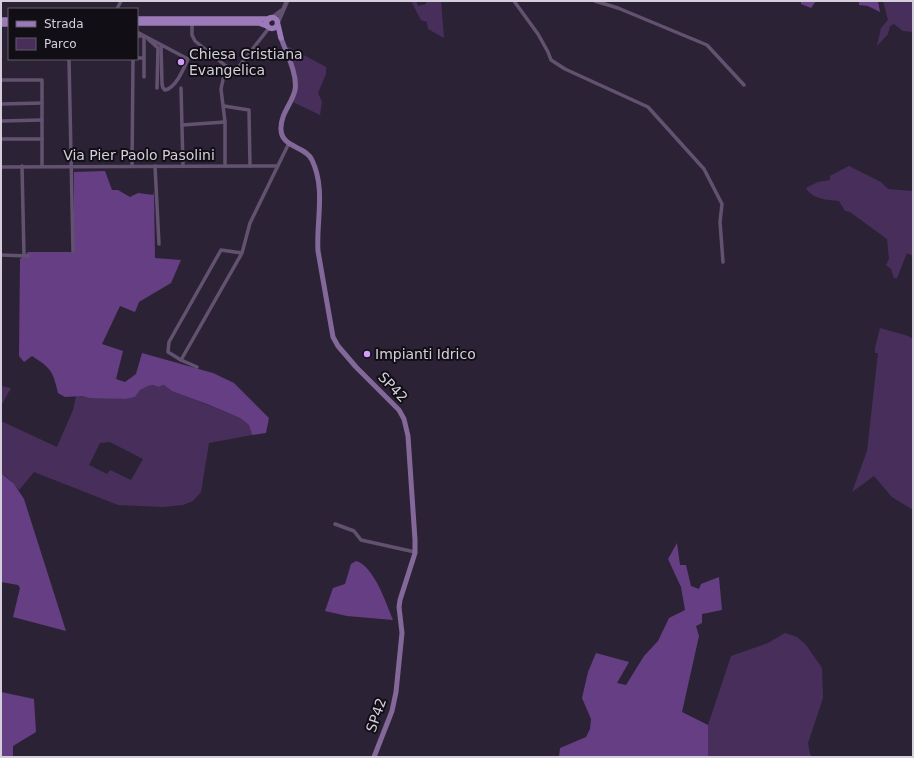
<svg xmlns="http://www.w3.org/2000/svg" width="914" height="758" font-family="'DejaVu Sans',sans-serif">
<style>
.green{fill:#482f5b;fill-rule:evenodd}
.forest{fill:#663e84}
.lines{fill:none;stroke-linecap:round;stroke-linejoin:round}
.minor{stroke:#625270;stroke-width:3.5}
.tertiary{stroke:#625270;stroke-width:4.5}
.secondary{stroke:#83689a;stroke-width:5}
.primary{stroke:#9c7ab9;stroke-width:5.5}
.poi-dot{fill:#d29dfd;stroke:#120e16;stroke-width:1.5}
.labels{text-anchor:middle;dominant-baseline:central;stroke-width:4;stroke-linejoin:round;paint-order:stroke}
.poi-label{font-size:14px;fill:#d5cfdb;stroke:#120e16;text-anchor:start}
.street-label{font-size:14px;fill:#d5cfdb;stroke:#120e16}
</style>
<rect width="100%" height="100%" fill="#2c2235"/>
<!-- green -->
<g class="green">
<polygon points="411,1 416,1 418,6 426,4 426,1 441,1 444,38 428,29 427,22 421,20"/>
<polygon points="883,1 913,1 913,32 903,31 894,24 890,26 888,34 877,46 881,28 888,20"/>
<polygon points="289,47 326,67 326,74 318,93 322,102 320,115 293,102 298,84 287,48"/>
<path d="M849 166 881 182 888 189 913 191V256L907 253 897 278H894L891 269 886 265 889 259 887 239 850 212 845 211 839 201C827 200 812 199 806 188L818 182 830 180V176Z"/>
<polygon points="880,328 908,336 913,339 913,510 892,497 874,476 852,492 867,451 878,353 875,353 875,348"/>
<path d="M153 385 157 387 166 385 169 389 240 418 249 425 252 435 209 443 201 492 193 501 183 505 163 507 118 505 34 472 19 490 7 477 1 473V421L57 447 73 410 76 396 126 399 135 397 140 390 148 386ZM110 442 143 459 131 480 110 470 107 474 89 465 100 443Z"/>
<polygon points="1,386 11,388 1,406"/>
<polygon points="785,633 797,637 806,645 822,668 823,698 808,743 810,754 812,757 708,757 708,725 731,656 768,643"/>
</g>
<!-- forest -->
<g class="forest">
<polygon points="801,1 816,1 811,8 801,4"/>
<polygon points="859,1 878,1 880,12 868,6 859,5"/>
<path d="M105 171 112 190H118L130 197 138 193 153 195 154 192 155 258 181 260 171 283 139 302 135 312 120 306 102 344 123 351 116 379 125 382 136 374 142 353 213 373 234 383 269 418 266 433 252 435 249 425 240 418 207 404 172 391 164 385 158 387 153 385 148 386 140 390 135 397 126 399 90 398 82 396 65 397 58 393C53 371 51 368 32 356L24 362 19 356 20 259 28 252H74V172Z"/>
<polygon points="1,473 14,484 24,499 66,631 13,617 20,588 18,585 1,582"/>
<polygon points="677,543 680,565 686,565 691,586 699,589 701,584 719,577 722,610 702,614 702,623 696,626 699,636 682,712 708,725 708,757 559,757 560,748 586,737 590,729 591,719 582,698 588,672 596,653 629,662 617,683 626,685 644,656 658,641 669,618 685,610 681,587 668,559"/>
<path d="M356 561C374 566 386 603 393 620L347 616 325 611 333 588 345 584 351 564Z"/>
<polygon points="1,692 34,699 36,732 13,746 13,757 1,757"/>
</g>
<g class="lines">
<!-- minor -->
<g class="minor">
<polyline points="514,1 538,34 548,52 551,60 565,69 648,107 704,169 722,204 720,222 723,262"/>
<polyline points="595,1 618,8 707,45 744,85"/>
<polyline points="117,9 121,1"/>
<polyline points="192,24 192,35 195,41 226,66 230,68 237,69"/>
<path d="M137 32 188 59C184 68 176 88 165 90L163 88 162 84 161 45"/>
<polyline points="137,36 144,36 144,77"/>
<polyline points="148,39 158,48 157,88"/>
<polyline points="137,58 144,58"/>
<polyline points="69,59 73,251"/>
<polyline points="224,77 237,69 269,28"/>
<polyline points="1,80 42,80 42,166"/>
<polyline points="181,88 183,166"/>
<polyline points="1,104 42,103"/>
<polyline points="224,106 249,110 250,166"/>
<polyline points="1,121 42,120"/>
<polyline points="182,125 225,122"/>
<polyline points="1,139 42,139"/>
<polyline points="22,166 24,256"/>
<polyline points="132,166 133,59"/>
<polyline points="155,166 159,244"/>
<polyline points="225,166 225,122 221,89 226,66"/>
<polyline points="1,167 277,166"/>
<polyline points="242,253 221,250 169,342 168,352 181,360 242,253 250,223 289,143"/>
<polyline points="1,255 28,256"/>
<polyline points="181,360 197,367"/>
<polyline points="335,524 354,531 361,540 415,552"/>
</g>
<!-- tertiary -->
<g class="tertiary">
<polyline points="273,17 281,11"/>
<polyline points="278,22 287,1"/>
</g>
<!-- secondary -->
<path class="secondary" d="M281 38C286 52 298 75 295 90 292 104 280 114 281 130 282 148 306 146 312 160 326 189 316 221 318 251L333 337 338 346 356 367 399 410 404 419 408 436 415 540V553L400 600 399 607 402 633 396 692 392 711 374 757"/>
<!-- primary -->
<g class="primary">
<circle cx="272" cy="23" r="5.5"/>
<polyline points="137,19 269,19"/>
<polyline points="1,20 9,20"/>
<polyline points="137,23 259,23 267,26"/>
<polyline points="1,24 9,24"/>
<polyline points="278,25 281,38"/>
</g>
</g>
<!-- markers -->
<g class="poi-dot">
<circle cx="181" cy="62" r="4"/>
<circle cx="367" cy="354" r="4"/>
</g>
<g class="labels">
<!-- poi labels -->
<g class="poi-label">
<text x="189" y="54">Chiesa Cristiana<tspan x="189" dy="16">Evangelica</tspan></text>
<text x="375" y="354">Impianti Idrico</text>
</g>
<!-- street labels -->
<g class="street-label">
<text x="139" y="155">Via Pier Paolo Pasolini</text>
<text transform="translate(393 387) rotate(46)">SP42</text>
<text transform="translate(376 715) rotate(-71)">SP42</text>
</g>
</g>
<!-- border -->
<rect width="914" height="758" fill="none" stroke="#d5cfdb" stroke-width="4"/>
<!-- legend -->
<rect x="8" y="8" width="130" height="52" fill="#120e16" stroke="#605b65"/>
<rect x="16" y="21" width="20" height="6" fill="#9c7ab9" stroke="#605b65"/>
<text x="44" y="28" font-size="12" fill="#d5cfdb">Strada</text>
<rect x="16" y="38" width="20" height="12" fill="#482f5b" stroke="#605b65"/>
<text x="44" y="48" font-size="12" fill="#d5cfdb">Parco</text>
</svg>
